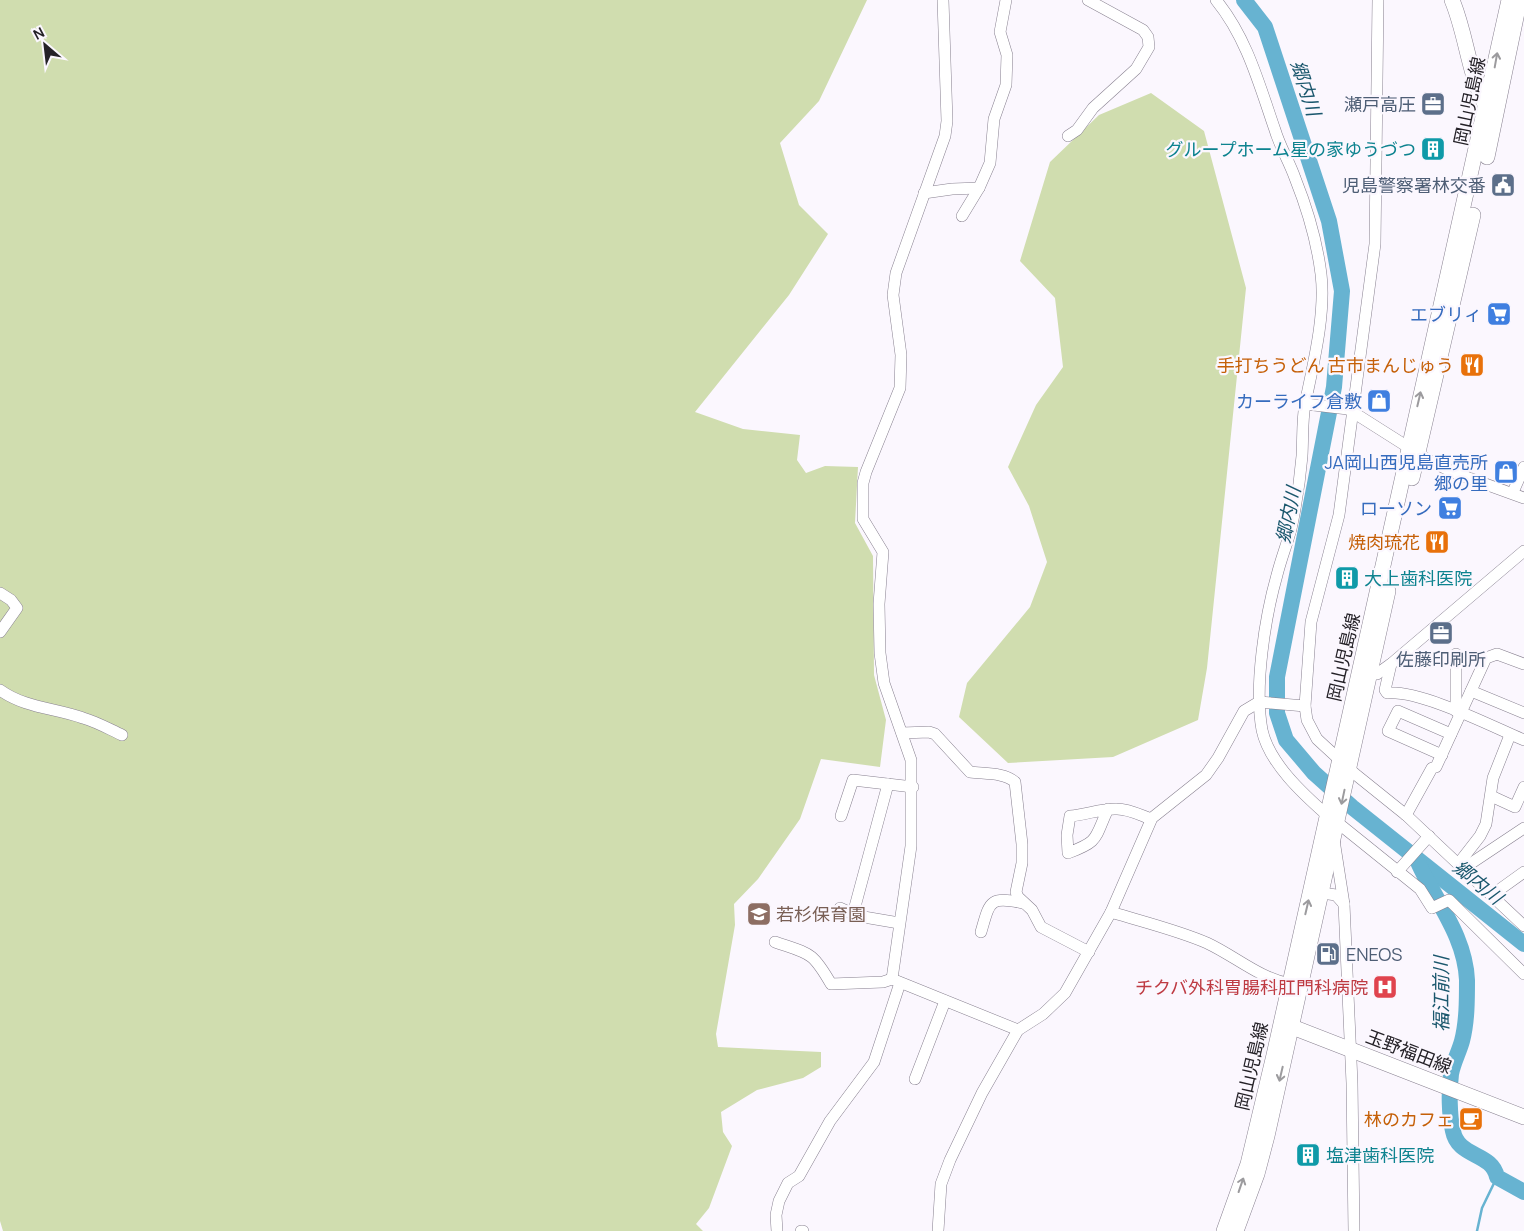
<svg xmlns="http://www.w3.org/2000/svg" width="1524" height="1231" font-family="Manrope,'Noto Sans JP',sans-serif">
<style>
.green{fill:#d0ddaf}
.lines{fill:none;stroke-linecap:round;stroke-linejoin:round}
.stream{stroke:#67b3d1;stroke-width:2.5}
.river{stroke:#67b3d1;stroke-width:16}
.minor-casing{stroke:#888190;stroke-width:12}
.major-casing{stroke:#888190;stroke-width:16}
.minor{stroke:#fff;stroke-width:11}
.major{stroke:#fff;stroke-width:15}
.oneway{stroke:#9c9b9e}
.labels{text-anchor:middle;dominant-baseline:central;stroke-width:4.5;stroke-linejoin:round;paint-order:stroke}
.street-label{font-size:18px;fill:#242127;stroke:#fbf7fe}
.service-label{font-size:18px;fill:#4e5e75;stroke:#fbf7fe;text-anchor:end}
.culture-label{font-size:18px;fill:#0d838f;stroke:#fbf7fe;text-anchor:start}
.shop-label{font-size:18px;fill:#366cbe;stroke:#fbf7fe;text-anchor:end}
.food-label{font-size:18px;fill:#c56008;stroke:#fbf7fe;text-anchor:end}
.education-label{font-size:18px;fill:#785e54;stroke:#fbf7fe;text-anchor:start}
.health-label{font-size:18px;fill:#be3a42;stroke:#fbf7fe;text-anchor:end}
.water-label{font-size:19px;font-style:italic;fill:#1a576d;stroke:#fbf7fe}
</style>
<rect width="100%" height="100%" fill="#fbf7fe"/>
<!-- green -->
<g class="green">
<polygon points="0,0 867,0 819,101 780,143 799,205 828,234 789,295 695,412 743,429 800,435 797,460 806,473 825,466 858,467 855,523 873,556 874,675 886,720 880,767 821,759 800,819 758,879 734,904 735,925 716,1034 718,1047 821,1052 821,1067 803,1078 757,1090 721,1112 723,1132 732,1146 709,1208 696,1224 703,1231 3,1231 0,1221"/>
<polygon points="1151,93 1204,131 1246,288 1207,668 1198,720 1113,757 1008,763 959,717 967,683 1030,607 1047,562 1029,506 1008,467 1036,405 1063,367 1055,298 1020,261 1050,162 1099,115"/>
</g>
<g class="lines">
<!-- stream -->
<polyline class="stream" points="1477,1231 1482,1208 1497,1177"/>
<!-- river -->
<g class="river">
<polyline points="1244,0 1265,27 1329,221 1342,291 1334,387 1277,677 1277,713 1286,740 1314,773 1352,807 1524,944"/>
<path d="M1418 862C1435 901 1465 935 1467 980 1467 1000 1467 1022 1462 1041 1459 1052 1453 1063 1451 1074 1449 1091 1449 1115 1453 1131 1458 1158 1492 1152 1497 1177L1524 1192"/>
</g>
<defs>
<g id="minor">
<path d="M1216 0C1247 38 1259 84 1275 130 1280 147 1289 161 1295 178 1307 208 1317 242 1321 274 1326 314 1313 365 1305 404 1302 421 1303 438 1302 456 1300 480 1296 506 1291 529 1287 544 1281 559 1277 575 1265 617 1254 687 1262 730 1269 763 1303 794 1328 816"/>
<polyline points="1378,0 1375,244 1339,515 1311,622 1305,706 1307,720 1317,739 1355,774 1406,815 1524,926"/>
<polyline points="1068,136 1077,130 1093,108 1136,69 1149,47 1148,37 1143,30 1088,0"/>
<polyline points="924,193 952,189 979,188"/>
<polyline points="962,216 979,188 990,163 994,119 1006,85 1007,55 1000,32 1006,0"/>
<polyline points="1305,404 1348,409 1430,461 1455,473 1524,498"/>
<polyline points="1513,492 1524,467"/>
<polyline points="0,593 11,600 17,608 0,632"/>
<polyline points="1456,654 1456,711"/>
<path d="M1391 664 1385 690 1387 693C1421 690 1491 726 1524 740"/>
<polyline points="1370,673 1377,674 1391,664 1524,551"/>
<path d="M0 690C25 708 55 708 83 718 97 722 109 729 122 735"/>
<polyline points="1471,691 1524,713"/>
<polyline points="1259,702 1305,706"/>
<path d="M902 733 929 732 935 734 970 772C984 774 1004 772 1015 782L1022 844V863L1016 892 1018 897 1032 910 1041 927 1089 952"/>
<polyline points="1442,755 1388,731 1398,711 1451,734"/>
<polyline points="1491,796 1515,807 1524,787"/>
<path d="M1108 809C1094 839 1100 841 1068 853L1067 835 1070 816C1085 815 1103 808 1117 809 1129 809 1140 815 1151 819"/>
<polyline points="1406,815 1432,768 1436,767 1486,658 1497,654 1524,664"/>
<polyline points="841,816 853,780 913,787"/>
<polyline points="1338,823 1420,889 1432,908 1449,900 1524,974"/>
<polyline points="1334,840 1344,904 1352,1083 1354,1231"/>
<polyline points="1459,863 1480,836 1486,824 1493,778 1510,735"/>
<polyline points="1464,868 1524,828"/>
<polyline points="1397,872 1429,836"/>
<polyline points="1322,893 1336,895 1344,904"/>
<polyline points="1492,895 1524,872"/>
<polyline points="840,908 858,916 899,923"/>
<path d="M1111 912C1143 922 1177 930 1207 943 1235 956 1259 978 1290 984"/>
<polyline points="853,914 888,784"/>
<path d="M981 932C990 901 989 896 1023 903"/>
<path d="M775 942C810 954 812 951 831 984L883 982 892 979 1018 1030"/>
<polyline points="892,979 911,846 911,760 884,683 880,653 879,604 883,552 863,519 863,483 866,472 900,388 901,355 893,295 896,273 945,136 947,121 943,0"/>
<polyline points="915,1079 945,1001"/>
<polyline points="777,1231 776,1215 779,1201 788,1183 799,1176 830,1121 874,1062 900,983"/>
<polyline points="801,1231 803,1231"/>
<polyline points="938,1231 941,1184 950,1160 982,1093 1018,1030 1043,1014 1065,993 1111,912 1152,818 1206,775 1218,758 1244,711 1259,702"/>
</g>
<g id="major">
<path d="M1452 0C1467 36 1468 74 1487 108L1491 109"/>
<polyline points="1487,157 1519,3"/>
<polyline points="1412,478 1473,215"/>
<polyline points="1282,1023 1524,1117"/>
<polyline points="1224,1231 1248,1164 1274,1055 1509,0"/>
<polyline points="1236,1231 1257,1174 1267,1136 1388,591"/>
</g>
</defs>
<!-- minor casing -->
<use href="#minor" class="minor-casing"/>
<!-- major casing -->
<use href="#major" class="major-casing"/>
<!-- minor -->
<use href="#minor" class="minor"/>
<!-- major -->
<use href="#major" class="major"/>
</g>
<!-- one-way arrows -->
<defs><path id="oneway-shaft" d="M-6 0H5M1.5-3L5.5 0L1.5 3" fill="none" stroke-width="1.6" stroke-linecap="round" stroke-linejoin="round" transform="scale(1.25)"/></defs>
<g class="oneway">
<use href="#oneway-shaft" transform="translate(1496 60) rotate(-80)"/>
<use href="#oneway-shaft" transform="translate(1419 399) rotate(-77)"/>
<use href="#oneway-shaft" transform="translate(1343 797) rotate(102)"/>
<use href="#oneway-shaft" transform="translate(1307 907) rotate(-77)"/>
<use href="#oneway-shaft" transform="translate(1281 1074) rotate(103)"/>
<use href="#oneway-shaft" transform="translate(1241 1185) rotate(-71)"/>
</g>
<!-- icons -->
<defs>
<symbol id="office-square" viewBox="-11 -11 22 22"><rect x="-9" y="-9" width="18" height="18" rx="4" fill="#5c6f8a" stroke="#fbf7fe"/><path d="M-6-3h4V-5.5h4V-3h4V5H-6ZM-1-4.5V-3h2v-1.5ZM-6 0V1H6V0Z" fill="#fff"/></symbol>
<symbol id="building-square" viewBox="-11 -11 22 22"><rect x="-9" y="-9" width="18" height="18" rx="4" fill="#0f9aa8" stroke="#fbf7fe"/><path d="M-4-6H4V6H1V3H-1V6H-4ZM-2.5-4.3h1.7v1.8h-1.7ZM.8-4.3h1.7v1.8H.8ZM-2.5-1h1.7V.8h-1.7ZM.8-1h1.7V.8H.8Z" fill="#fff"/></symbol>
<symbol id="civic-square" viewBox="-11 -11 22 22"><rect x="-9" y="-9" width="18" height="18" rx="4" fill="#5c6f8a" stroke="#fbf7fe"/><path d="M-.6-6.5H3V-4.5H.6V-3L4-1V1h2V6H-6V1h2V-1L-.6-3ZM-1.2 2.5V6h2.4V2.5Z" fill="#fff"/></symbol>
<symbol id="supermarket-square" viewBox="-11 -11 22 22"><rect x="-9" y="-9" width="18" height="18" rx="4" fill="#3f7fe0" stroke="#fbf7fe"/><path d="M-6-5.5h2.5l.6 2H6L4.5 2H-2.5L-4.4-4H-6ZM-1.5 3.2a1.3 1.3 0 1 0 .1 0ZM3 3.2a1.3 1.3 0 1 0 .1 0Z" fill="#fff"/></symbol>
<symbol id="restaurant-square" viewBox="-11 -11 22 22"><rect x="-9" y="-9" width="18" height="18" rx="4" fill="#e8710a" stroke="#fbf7fe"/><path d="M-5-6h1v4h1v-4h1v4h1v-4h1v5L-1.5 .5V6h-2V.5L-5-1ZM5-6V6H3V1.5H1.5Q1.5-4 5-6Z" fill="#fff"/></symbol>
<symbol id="shop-square" viewBox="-11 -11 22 22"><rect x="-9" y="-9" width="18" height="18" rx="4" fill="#3f7fe0" stroke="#fbf7fe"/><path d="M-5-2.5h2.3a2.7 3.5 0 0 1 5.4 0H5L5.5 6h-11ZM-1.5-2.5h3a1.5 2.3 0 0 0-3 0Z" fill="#fff"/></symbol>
<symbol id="school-square" viewBox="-11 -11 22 22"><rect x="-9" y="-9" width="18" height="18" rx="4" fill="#8d6e63" stroke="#fbf7fe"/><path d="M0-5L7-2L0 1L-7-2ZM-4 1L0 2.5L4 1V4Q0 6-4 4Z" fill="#fff"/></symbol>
<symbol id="fuel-square" viewBox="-11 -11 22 22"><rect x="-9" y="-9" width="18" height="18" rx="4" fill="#5c6f8a" stroke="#fbf7fe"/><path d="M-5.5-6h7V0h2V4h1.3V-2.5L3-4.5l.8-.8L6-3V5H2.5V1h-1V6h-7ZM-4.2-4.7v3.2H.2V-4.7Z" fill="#fff"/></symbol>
<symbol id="hospital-square" viewBox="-11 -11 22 22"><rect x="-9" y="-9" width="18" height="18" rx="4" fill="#e0444e" stroke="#fbf7fe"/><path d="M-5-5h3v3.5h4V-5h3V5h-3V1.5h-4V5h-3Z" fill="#fff"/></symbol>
<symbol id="cafe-square" viewBox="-11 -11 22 22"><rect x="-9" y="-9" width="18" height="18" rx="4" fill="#e8710a" stroke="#fbf7fe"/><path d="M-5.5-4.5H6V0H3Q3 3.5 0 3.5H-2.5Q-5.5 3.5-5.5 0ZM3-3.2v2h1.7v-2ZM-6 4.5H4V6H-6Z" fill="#fff"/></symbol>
</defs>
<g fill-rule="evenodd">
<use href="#office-square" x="1419" y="90" width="28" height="28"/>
<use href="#building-square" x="1419" y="135" width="28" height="28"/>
<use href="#civic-square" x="1489" y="171" width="28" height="28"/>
<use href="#supermarket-square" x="1485" y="300" width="28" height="28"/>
<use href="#restaurant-square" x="1458" y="351" width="28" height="28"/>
<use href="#shop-square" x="1365" y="387" width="28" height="28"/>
<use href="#shop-square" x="1492" y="458" width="28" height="28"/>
<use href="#supermarket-square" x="1436" y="494" width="28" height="28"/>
<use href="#restaurant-square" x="1423" y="528" width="28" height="28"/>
<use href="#building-square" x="1333" y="564" width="28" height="28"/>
<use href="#office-square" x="1427" y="619" width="28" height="28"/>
<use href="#school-square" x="745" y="900" width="28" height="28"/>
<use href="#fuel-square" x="1314" y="940" width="28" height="28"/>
<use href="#hospital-square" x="1371" y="973" width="28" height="28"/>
<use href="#cafe-square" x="1457" y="1105" width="28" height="28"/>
<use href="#building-square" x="1294" y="1141" width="28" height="28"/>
</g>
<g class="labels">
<!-- street labels -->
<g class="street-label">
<text transform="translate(1469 101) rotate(-78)">岡山児島線</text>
<text transform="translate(1343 657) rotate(-77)">岡山児島線</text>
<text transform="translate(1409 1051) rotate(21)">玉野福田線</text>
<text transform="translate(1251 1066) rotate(-77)">岡山児島線</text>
</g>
<!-- service labels -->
<g class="service-label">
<text x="1416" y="104">瀬戸高圧</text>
<text x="1486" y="185">児島警察署林交番</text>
<text x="1441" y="659" text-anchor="middle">佐藤印刷所</text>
<text x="1346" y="954" text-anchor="start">ENEOS</text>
</g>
<!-- culture labels -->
<g class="culture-label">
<text x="1416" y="149" text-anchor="end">グループホーム星の家ゆうづつ</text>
<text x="1364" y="578">大上歯科医院</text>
<text x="1326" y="1155">塩津歯科医院</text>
</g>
<!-- shop labels -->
<g class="shop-label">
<text x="1482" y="314">エブリィ</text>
<text x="1362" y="401">カーライフ倉敷</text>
<text x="1488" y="462">JA岡山西児島直売所<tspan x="1488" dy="21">郷の里</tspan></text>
<text x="1432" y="508">ローソン</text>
</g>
<!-- food labels -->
<g class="food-label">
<text x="1454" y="365">手打ちうどん 古市まんじゅう</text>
<text x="1420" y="542">焼肉琉花</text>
<text x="1454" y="1119">林のカフェ</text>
</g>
<!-- education labels -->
<g class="education-label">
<text x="776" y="914">若杉保育園</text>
</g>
<!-- health labels -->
<g class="health-label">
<text x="1368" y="987">チクバ外科胃腸科肛門科病院</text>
</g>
<!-- water labels -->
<g class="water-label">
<text transform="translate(1306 88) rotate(72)">郷内川</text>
<text transform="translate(1288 515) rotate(-79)">郷内川</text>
<text transform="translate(1478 882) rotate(39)">郷内川</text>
<text transform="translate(1441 994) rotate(-90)">福江前川</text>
</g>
</g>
<!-- north arrow -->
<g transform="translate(45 45) rotate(332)" stroke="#fbf7fe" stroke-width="4" paint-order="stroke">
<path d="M0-4L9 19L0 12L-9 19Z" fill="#242127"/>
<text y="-8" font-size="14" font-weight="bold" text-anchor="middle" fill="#242127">N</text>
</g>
</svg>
